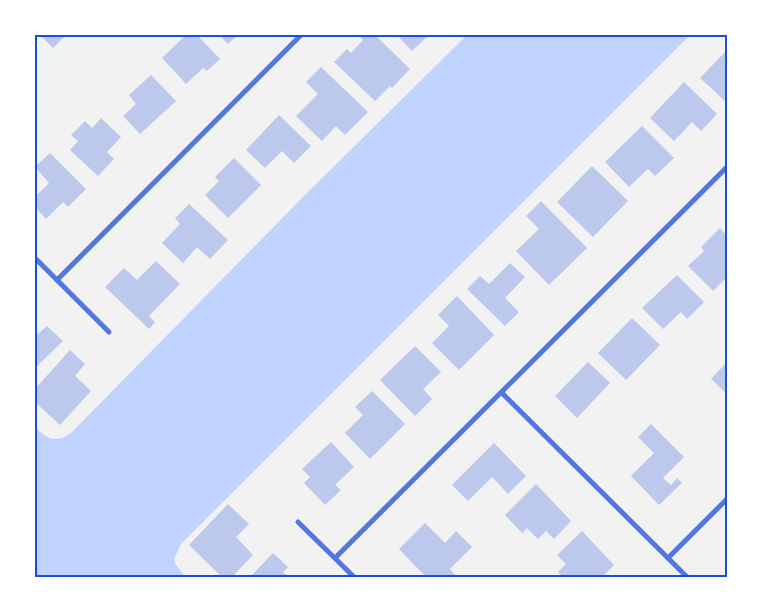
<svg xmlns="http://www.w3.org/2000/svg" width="762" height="612" font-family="Cabin,sans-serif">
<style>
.water{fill:#bfd3fe}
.building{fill:#bdc9ec}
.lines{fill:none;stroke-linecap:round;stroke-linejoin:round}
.minor{stroke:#5277de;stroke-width:5}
.neatline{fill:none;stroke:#1d4ed8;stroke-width:2}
</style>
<rect width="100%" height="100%" fill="#f2f2f2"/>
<!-- water -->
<path class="water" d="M467 35H690L181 544 174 559 176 565 185 577H35V427C48 439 55 444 71 433L306 194Z"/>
<!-- building -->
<g class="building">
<polygon points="40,35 66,35 53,48"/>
<polygon points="186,35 197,35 220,59 207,71 203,68 186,84 162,58"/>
<polygon points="219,35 238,35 228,44"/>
<polygon points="359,35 375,35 410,69 392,88 390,86 375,101 334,62 347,49 351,53 363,40"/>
<polygon points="397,35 429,35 412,51"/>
<polygon points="727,50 727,99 725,101 700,78"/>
<polygon points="321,67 368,112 345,135 336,126 322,141 296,116 318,94 306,82"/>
<polygon points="151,75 176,101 140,134 123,116 136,104 129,95"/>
<polygon points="684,82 717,114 701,131 692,122 674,141 650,118"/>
<polygon points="279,115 311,146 294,163 282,151 265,168 246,150"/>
<polygon points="101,118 121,137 107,152 114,159 98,176 70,150 78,141 71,135 85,121 92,128"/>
<polygon points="642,126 674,158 655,176 648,169 629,187 605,162"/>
<polygon points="50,153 86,189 68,207 63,202 46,219 35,207 35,197 49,183 35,167"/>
<polygon points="234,158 261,185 228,218 205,195 219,181 215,177"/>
<polygon points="592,166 628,201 593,237 557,202"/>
<polygon points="541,201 587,248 549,285 516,251 539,229 526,216"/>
<polygon points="189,204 228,240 210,259 197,247 183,263 162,243 180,224 175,218"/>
<polygon points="720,228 727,236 727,277 713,291 688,266 704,251 701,247"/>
<polygon points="156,261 180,284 149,316 155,322 149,329 105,287 124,268 137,280"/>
<polygon points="510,263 525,277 505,298 519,312 505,326 467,289 480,276 489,284"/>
<polygon points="677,275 704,302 687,319 681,312 663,329 642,308"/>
<polygon points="457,296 494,335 459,370 432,343 449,326 438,315"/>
<polygon points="632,318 660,345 626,380 598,353"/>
<polygon points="47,326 63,341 35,368 35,331 38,334"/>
<polygon points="415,346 441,372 423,389 432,399 415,416 380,380"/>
<polygon points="70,350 85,364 75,376 91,391 60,425 35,402 35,389"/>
<polygon points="588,362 610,383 577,418 555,396"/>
<polygon points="727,362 727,394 711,379"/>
<polygon points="372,391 405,424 370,459 345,433 363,415 355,407"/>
<polygon points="651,424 684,457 663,478 671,485 677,478 682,483 659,505 631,476 654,453 638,437"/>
<polygon points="331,442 354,467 335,485 341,490 325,505 304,483 310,477 302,469"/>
<polygon points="494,443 526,476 508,494 492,477 468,501 452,485"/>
<polygon points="536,484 571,521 554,539 546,531 538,539 527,528 522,533 505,515"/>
<polygon points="228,504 249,524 236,537 253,555 232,577 222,577 189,545"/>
<polygon points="425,523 445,543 456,531 472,547 450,569 457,577 426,577 399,549"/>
<polygon points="582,531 614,565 602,577 590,577 589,575 587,577 563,577 558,572 566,564 557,555"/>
<polygon points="273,553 288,567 283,572 289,577 250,577"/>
</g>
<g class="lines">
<!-- minor -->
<g class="minor">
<polyline points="35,258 109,332"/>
<polyline points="57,280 301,35"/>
<polyline points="502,393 687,577"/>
<polyline points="298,522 354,577"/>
<polyline points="336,557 727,167"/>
<polyline points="668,558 727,499"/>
</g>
</g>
<!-- border -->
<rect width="762" height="612" fill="none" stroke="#ffffff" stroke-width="72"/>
<rect x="36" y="36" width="690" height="540" class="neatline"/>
</svg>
